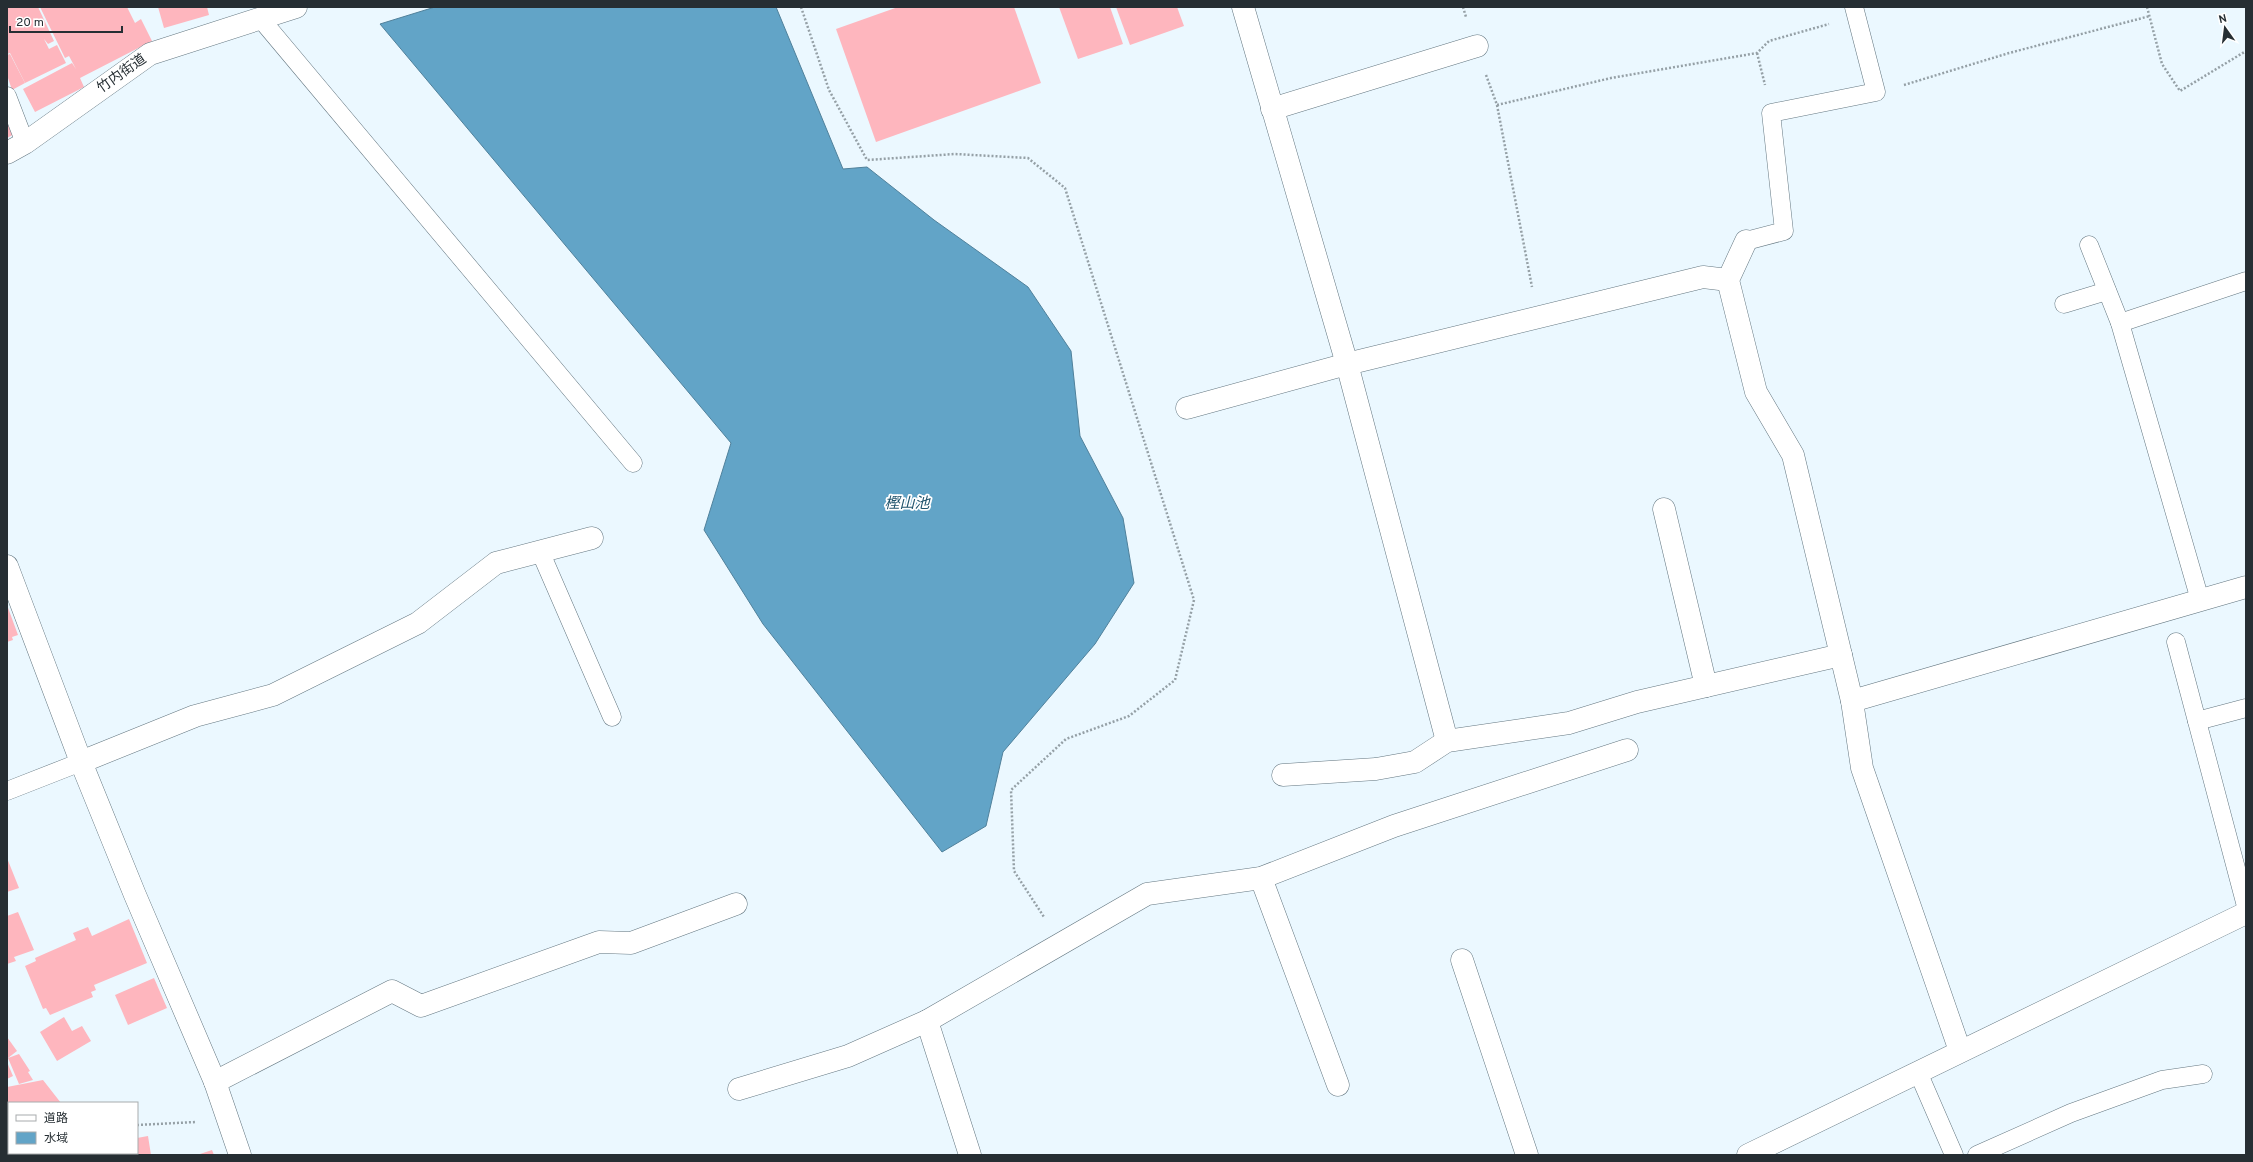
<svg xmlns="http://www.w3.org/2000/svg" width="2253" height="1162" font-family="Overpass,'Noto Sans JP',sans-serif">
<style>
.water{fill:#62a4c7;stroke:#50819b}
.building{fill:#feb6be}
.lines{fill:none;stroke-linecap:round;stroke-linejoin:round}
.lane-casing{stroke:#647781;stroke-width:19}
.street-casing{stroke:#647781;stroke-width:23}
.path{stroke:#95a0a6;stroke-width:2.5;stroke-dasharray:2 2;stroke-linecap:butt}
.lane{stroke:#fff;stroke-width:18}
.street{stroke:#fff;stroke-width:22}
.labels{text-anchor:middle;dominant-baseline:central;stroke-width:3.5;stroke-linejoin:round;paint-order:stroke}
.street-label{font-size:14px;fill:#262e33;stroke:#fff}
.water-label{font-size:15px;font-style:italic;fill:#1f536c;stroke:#fff}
</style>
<rect width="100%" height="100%" fill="#ebf8ff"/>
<!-- water -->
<polygon class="water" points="435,7 776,7 843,169 867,167 934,220 1028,287 1071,351 1080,436 1123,518 1134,583 1095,644 1003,752 986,826 942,852 763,624 704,530 731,443 380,24"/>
<!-- building -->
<g class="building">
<polygon points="7,7 38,7 54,41 48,44 44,39 49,49 57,45 66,63 25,83 10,53 7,54"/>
<polygon points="40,7 127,7 135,23 141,19 152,41 80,78 84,87 35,112 23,89 72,63 76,69 69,56 65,58"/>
<polygon points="158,7 207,7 209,15 164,28"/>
<polygon points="898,7 1014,7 1041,83 876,142 836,29"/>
<polygon points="1059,7 1110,7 1123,44 1078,59"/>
<polygon points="1116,7 1177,7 1184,26 1130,45"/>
<polygon points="10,54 25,83 12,90 7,75 7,55"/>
<polygon points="7,111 16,133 7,138"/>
<polygon points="7,605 18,635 12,637 13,640 7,642"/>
<polygon points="7,858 19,888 7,892"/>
<polygon points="18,912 34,950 14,957 16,961 7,964 7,916"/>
<polygon points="129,919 147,963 94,985 96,990 91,992 93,997 50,1015 46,1008 43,1009 25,966 36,961 35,958 76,940 73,933 88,927 92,936"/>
<polygon points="154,978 167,1008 128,1025 115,995"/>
<polygon points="64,1017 72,1031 82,1026 91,1041 57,1061 40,1032"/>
<polygon points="7,1037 17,1051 8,1058 7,1055"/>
<polygon points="19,1054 30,1071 28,1072 33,1080 19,1084 8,1058"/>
<polygon points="7,1062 13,1076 7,1079"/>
<polygon points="43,1080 61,1103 9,1103 9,1119 7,1120 7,1087"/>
<polygon points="148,1136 151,1155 120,1155 120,1153 137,1153 137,1138"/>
<polygon points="7,1142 9,1142 9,1153 41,1153 41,1155 7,1155"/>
<polygon points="212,1150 214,1155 197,1155"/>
<polygon points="72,1153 113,1153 114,1155 72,1155"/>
</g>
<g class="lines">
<defs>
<g id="lane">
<polyline points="260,18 633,463"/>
<polyline points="7,96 25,143"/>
<polyline points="1746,241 1784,231 1771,113 1876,92 1854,7"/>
<polyline points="2089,245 2120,323 2200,600"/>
<polyline points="2064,304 2107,291"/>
<polyline points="2120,323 2246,281"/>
<polyline points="540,551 612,717"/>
<polyline points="2176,642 2246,906"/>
<polyline points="2197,721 2246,708"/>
<polyline points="7,791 81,762"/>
<polyline points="1918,1072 1954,1155"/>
<polyline points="1977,1155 2071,1113 2162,1080 2203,1074"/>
</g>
<g id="street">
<polyline points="1243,7 1347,364 1447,741"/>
<polyline points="1272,109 1477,46"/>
<polyline points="7,153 25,143 150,54 296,7"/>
<polyline points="1746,241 1728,280 1756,392 1793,455 1852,701 1862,768 1960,1051"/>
<polyline points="1187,408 1347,364 1703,277 1728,280"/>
<polyline points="1664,509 1706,686"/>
<polyline points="7,566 81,762 135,895 215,1082 240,1155"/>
<polyline points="1852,701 2246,587"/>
<polyline points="81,762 195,716 273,695 418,623 496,563 592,538"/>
<polyline points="1283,775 1376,769 1415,762 1447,741 1569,723 1637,702 1841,655"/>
<polyline points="1261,878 1338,1085"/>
<polyline points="1462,960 1527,1155"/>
<polyline points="215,1082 392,991 421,1006 599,942 631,943 736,904"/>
<polyline points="739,1089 848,1056 927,1021"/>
<polyline points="970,1155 927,1021 1147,894 1261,878 1394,826 1627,750"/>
<polyline points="1748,1155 2246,913"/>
</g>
</defs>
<!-- lane casing -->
<use href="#lane" class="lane-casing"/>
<!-- street casing -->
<use href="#street" class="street-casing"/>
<!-- path -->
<g class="path">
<polyline points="801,7 829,90 867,160 955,154 1028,158 1065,188 1194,600 1175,680 1129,716 1066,739 1011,790 1014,871 1044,917"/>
<polyline points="1463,7 1466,17"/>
<polyline points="2147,7 2162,64 2180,91 2246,51"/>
<polyline points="1757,53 1765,85"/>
<polyline points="1486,75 1497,105 1611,78 1757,53 1769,41 1829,24"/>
<polyline points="1904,85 2009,53 2150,16"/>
<polyline points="1497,105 1532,287"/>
<polyline points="137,1125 196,1122"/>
<polyline points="7,1133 9,1133"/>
</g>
<!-- lane -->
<use href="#lane" class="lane"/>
<!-- street -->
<use href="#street" class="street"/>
</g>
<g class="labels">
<!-- street labels -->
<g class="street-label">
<text transform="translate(122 74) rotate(-35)">竹内街道</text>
</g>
<!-- water labels -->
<g class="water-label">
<text x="907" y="504">樫山池</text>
</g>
</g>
<!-- border -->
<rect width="2253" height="1162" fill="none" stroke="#262e33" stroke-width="16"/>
<!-- legend -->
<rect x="8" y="1102" width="130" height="52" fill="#ffffff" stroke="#a8abad"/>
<rect x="16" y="1115" width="20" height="6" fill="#ffffff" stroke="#a8abad"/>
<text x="44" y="1122" font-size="12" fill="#262e33">道路</text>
<rect x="16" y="1132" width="20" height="12" fill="#62a4c7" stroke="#a8abad"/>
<text x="44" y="1142" font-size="12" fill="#262e33">水域</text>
<!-- north arrow -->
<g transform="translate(2225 28) rotate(346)" stroke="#ffffff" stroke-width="3" paint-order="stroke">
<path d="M0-3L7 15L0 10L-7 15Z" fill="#262e33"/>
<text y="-6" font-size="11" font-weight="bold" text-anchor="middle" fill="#262e33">N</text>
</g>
<!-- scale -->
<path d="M10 26v6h112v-6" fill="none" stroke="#262e33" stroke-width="2"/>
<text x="16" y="26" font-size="12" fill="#262e33" stroke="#ffffff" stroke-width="3" paint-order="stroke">20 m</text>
</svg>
